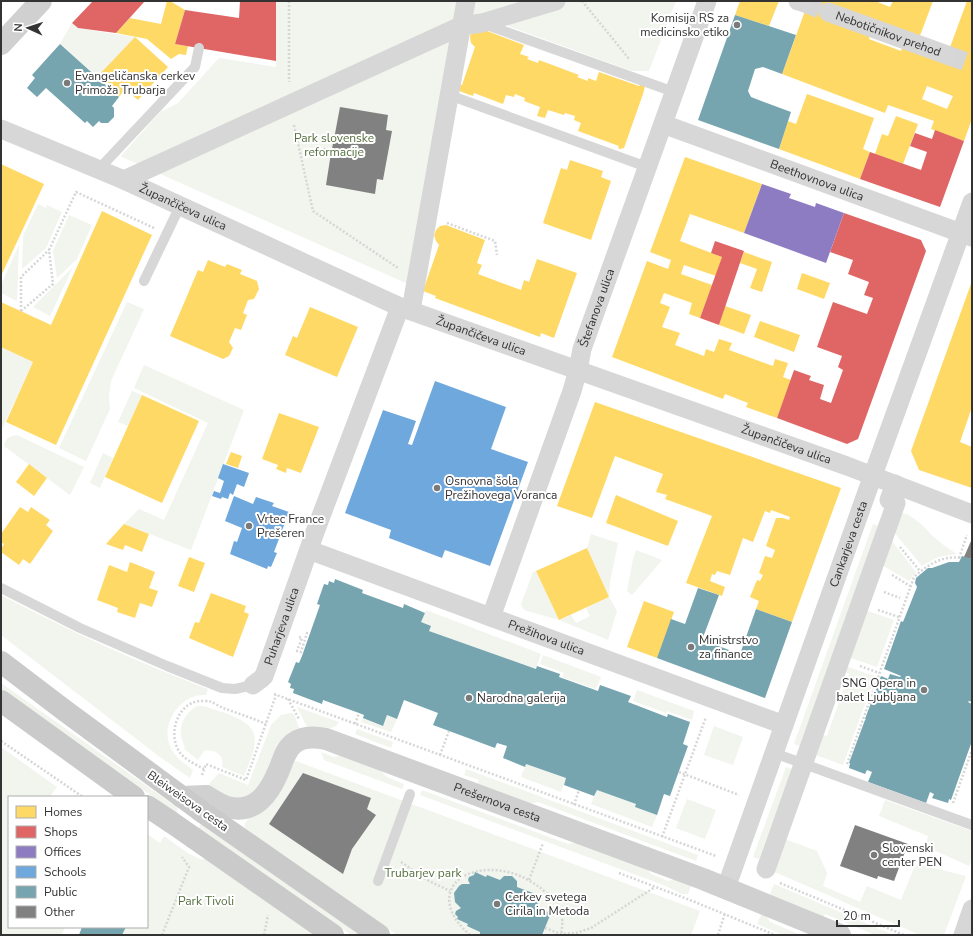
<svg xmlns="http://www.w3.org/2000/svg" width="973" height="936" font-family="'Nunito Sans',sans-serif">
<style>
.green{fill:#f1f5ed}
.homes{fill:#ffd966;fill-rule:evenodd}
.shops{fill:#e06666}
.offices{fill:#8e7cc3}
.schools{fill:#6fa8dc}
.public{fill:#76a5af}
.building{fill:#818181}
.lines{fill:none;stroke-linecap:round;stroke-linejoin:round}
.street-tunnel{stroke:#d6d6d6;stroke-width:19;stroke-dasharray:19 10;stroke-linecap:butt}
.path{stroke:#d6d6d6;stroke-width:2.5;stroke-dasharray:2 2;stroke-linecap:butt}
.lane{stroke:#d7d7d7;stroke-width:10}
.street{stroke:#d7d7d7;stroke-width:19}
.secondary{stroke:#d0d0d0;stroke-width:22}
.primary{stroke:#cacaca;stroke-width:22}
.secondary-bridge{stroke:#d0d0d0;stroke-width:22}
.primary-bridge{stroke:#cacaca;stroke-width:22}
.poi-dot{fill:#7a7a7a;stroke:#fff;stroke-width:1.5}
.labels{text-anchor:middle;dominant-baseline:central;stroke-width:4;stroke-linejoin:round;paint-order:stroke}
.poi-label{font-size:12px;fill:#333;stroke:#fff;text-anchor:start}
.street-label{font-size:12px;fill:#333;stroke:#fff}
.park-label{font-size:12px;fill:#56703f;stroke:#fff}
</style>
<rect width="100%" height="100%" fill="#fff"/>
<!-- green -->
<g class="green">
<polygon points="276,1 676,1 649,71 632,71 508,26 456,9 408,284 122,157 121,156 162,110 163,111 178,103 219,58 276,67"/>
<polygon points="72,23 78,28 135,37 97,77 60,44"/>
<polygon points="38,204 46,208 47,205 62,212 46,248 22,269 23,236"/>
<polygon points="69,215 92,225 77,259 57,278 53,251"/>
<polygon points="19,245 17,301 1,293 1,285"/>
<polygon points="73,267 50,316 33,307"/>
<polygon points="127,302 144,309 111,381 109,396 110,409 86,461 59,448"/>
<polygon points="1,347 33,362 1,431"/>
<polygon points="144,365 244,410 191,550 124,524 139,509 164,520 208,423 134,388"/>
<polygon points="132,391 142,395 128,426 118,422"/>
<path d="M17 435 84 467 70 495 4 446C6 438 9 436 17 435Z"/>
<polygon points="103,453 113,458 100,488 90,483"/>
<path d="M902 513C916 516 926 530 936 539 943 545 950 550 957 554L938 557 922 566 894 532Z"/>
<polygon points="873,524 879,526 800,746 794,744"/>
<polygon points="591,534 618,543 610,582 609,597 617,611 608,640 559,620 524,610 521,604 533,572 536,571 559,620 571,615 576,623 590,616 586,608 609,597 587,548"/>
<polygon points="891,540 916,572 909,581 882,565"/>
<polygon points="636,550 662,560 632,595 627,591 633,559"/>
<path d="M1 595C69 631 137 662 208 689L206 695C181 693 160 723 170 746 174 757 184 763 193 770L190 778 160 757 1 635Z"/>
<polygon points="426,610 541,654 536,669 429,631 421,622"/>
<polygon points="865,610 894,620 877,667 848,657"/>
<polygon points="543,655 601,677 596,689 562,677 564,673 540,664"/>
<polygon points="845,666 875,676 843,765 813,754 820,734 827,736 849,674 843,671"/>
<polygon points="1,683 178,808 176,813 1,689"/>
<polygon points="637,690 694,711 692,720 667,711 666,713 633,701"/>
<path d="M197 706H202L207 707C223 713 255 719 255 740 255 752 248 765 244 776L222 767C225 755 215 749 204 751L198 760 184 749 185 747C176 731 182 715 197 706Z"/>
<path d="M297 707 339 722C333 733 318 727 307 727Z"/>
<polygon points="291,713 294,714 299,728 290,732 286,736 256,794 233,800 207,790 210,783 219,773 248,785 271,725 281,715"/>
<polygon points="364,715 384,722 387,715 397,719 391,732 361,722"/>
<polygon points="714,726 743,737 733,765 704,755"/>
<polygon points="357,729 393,742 391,748 355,734"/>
<polygon points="1,747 57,787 51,795 53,797 9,797 9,927 65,927 62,935 1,935"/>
<polygon points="321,752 334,757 344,755 378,768 387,777 404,784 402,789 324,760"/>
<path d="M293 760 700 911 691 935H397L248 832C245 828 243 826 246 822Z"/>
<polygon points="526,764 566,778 561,792 521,777"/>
<polygon points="786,767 792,769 759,859 753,857"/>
<polygon points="466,769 698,855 696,861 538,802 526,805 477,786 479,780 464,775"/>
<polygon points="422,790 568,844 579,841 645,866 651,874 668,881 678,878 692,883 688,894 681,894 666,886 420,795"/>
<polygon points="597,790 636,804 635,807 657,815 652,827 591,804"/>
<polygon points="687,799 716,810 705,839 676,828"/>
<polygon points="885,800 972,831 972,858 969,866 927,847 926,844 928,836 879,816"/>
<polygon points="201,824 360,935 351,935 198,829"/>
<polygon points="147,834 160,843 164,836 189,854 203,860 204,858 315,935 122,935 126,927 147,927"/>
<polygon points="782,838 817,851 827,873 823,886 860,902 867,886 901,900 914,868 918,864 966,876 944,935 920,935 770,870"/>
<polygon points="774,884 894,935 875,935 825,914 823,919 769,896"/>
<polygon points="763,911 770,922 801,935 783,935 757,924"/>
</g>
<!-- homes -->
<g class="homes">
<polygon points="167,1 170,1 185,10 175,44 188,46 186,55 179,54 171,59 147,39 116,33 130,18 161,24"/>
<polygon points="740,1 779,1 769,26 735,15"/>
<path d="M810 1 815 3 816 1H875L890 7 893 1H933L918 41 870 35 869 39 901 51 903 45 945 61 967 1H972V119L964 141 931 129 934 121 888 105 885 113 782 74 805 11 799 9ZM927 86 953 96 947 109 922 99Z"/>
<polygon points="482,29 524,45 520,54 529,57 527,59 538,63 539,60 579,75 577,77 588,81 588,78 596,81 599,72 639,86 641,84 645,86 643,94 624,148 620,149 618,148 619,146 578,131 581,123 574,120 575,116 565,113 564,115 548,110 545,118 537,116 540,107 524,101 525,98 515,94 514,97 506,95 503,104 474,93 473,96 459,91 460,85 462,85 475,47 471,43 470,37 471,33"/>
<polygon points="135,37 168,67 138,100 125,89 119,97 97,77"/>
<polygon points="807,94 874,118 863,149 870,152 860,179 779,149 788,121 796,124"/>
<polygon points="896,116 918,124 903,164 875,154 882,134 888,136"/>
<polygon points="685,157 762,184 744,233 690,214 680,241 722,257 716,276 684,265 681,274 712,285 700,318 689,314 692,303 664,293 660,303 670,307 662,327 680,333 675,345 704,356 706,349 714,352 719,339 732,343 729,350 773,366 775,359 788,363 783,377 791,380 777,418 746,407 748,403 725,394 723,399 612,357 647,261 668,269 671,260 650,252"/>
<polygon points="570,160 603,171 601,177 611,181 591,240 543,223 561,168 567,170"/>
<polygon points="1,164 44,184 1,276"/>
<polygon points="102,211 152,235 56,445 6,422 33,362 1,347 1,302 51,325"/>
<polygon points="446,225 485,240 477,263 482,265 478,274 521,290 524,280 529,282 537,259 577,273 554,338 541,333 540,337 435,298 436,296 423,291 439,245 436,241 434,235 436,230 440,226"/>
<polygon points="744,252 772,262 762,292 750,288 757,269 740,263"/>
<polygon points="208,260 225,267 227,264 242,270 240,274 257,281 259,289 254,299 248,300 243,313 247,315 241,330 235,328 229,342 233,348 229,356 223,359 170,336 198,270 203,272"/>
<polygon points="802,273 830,283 824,299 797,289"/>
<polygon points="972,281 972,407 960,442 972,447 972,488 919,470 911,451"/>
<polygon points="725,306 751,315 744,334 719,325"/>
<polygon points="310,307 358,327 337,377 285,355 293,336 297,338"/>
<polygon points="760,321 800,335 794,352 754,337"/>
<polygon points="142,395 199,421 162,503 105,477"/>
<polygon points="595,402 841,488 792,622 756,609 759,601 750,597 757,580 760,581 763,575 759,573 765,556 772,558 775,550 766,546 776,518 783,518 789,520 790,517 771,510 770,513 765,511 753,542 743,538 730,575 717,571 715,575 712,574 710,581 725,587 722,596 686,583 712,516 665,499 667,495 656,492 663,474 615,456 592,518 557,506"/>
<polygon points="279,413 319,427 301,473 287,468 286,473 276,469 278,465 262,459"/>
<polygon points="231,452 242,456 238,468 226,464"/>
<polygon points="29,464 47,478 34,496 16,482"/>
<polygon points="616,495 678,521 668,546 606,523"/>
<polygon points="20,507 28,512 31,507 50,520 46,525 53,531 30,564 23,559 19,565 1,552 1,549 4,544 1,542 1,534"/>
<polygon points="124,524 149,534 142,552 125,545 123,550 106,544"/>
<polygon points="587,548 609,597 559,620 536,571"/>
<polygon points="189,557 205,563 194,592 178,586"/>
<polygon points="130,562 155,572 149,588 158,591 152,607 140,603 135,618 117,612 118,608 97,600 109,565 127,572"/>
<polygon points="211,593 246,606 244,612 249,614 233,657 189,638 195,622 199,623"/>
<polygon points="644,601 674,612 657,658 627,647"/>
</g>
<!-- shops -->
<g class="shops">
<polygon points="93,1 145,1 116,33 78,28 72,23"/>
<polygon points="240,1 276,1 276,61 175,44 185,10 239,18"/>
<polygon points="935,130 964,141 940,207 860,179 870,152 921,170 927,152 910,146 915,133 932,139"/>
<polygon points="844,213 921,240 926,251 858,439 847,444 777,418 794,370 811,376 809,380 824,385 820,399 831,403 843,370 838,367 842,356 817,347 833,302 867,314 873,298 864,295 869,282 848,274 853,260 830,252"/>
<polygon points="715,241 744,251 719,325 700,318 722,257 711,253"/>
</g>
<!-- offices -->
<polygon class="offices" points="762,184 791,194 789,198 815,207 816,203 844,213 826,263 744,233"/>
<!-- schools -->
<g class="schools">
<polygon points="435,381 506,407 491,449 528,462 490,566 445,550 442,558 389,538 391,530 345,513 383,410 416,421 408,444 412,445"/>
<polygon points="223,464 249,473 244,487 237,484 233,495 230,493 228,499 222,497 221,499 212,496 214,491 220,493 224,481 218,478"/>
<polygon points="234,496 253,504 256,497 274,503 272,506 289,512 274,552 277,553 271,567 268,566 267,569 230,554 234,541 237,542 242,528 225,521"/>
</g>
<!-- public -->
<g class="public">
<polygon points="735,15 796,35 782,74 763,67 755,69 748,91 751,97 791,112 779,149 698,120"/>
<polygon points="60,44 119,97 112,106 114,108 114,117 108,123 101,123 99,121 93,127 87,121 85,123 46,88 37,97 27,88 35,78 32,75"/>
<polygon points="962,556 972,559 972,702 969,701 968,702 972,704 972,741 951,800 949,799 948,803 932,798 934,794 930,792 926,803 868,782 872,772 867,770 865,774 849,768 850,763 849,763 865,720 866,719 865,719 881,676 888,679 890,674 900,677 901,676 884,669 901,621 903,622 917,587 915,583 916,578 928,568 932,568 949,562 959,562"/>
<polygon points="335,579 363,590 362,593 403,608 404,604 425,613 421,622 431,626 429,631 536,669 537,666 560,674 559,677 598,691 600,685 631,696 628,702 667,717 668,714 690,722 683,744 688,746 670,796 664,794 657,815 635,807 636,804 597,790 594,796 564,785 566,778 526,764 525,767 503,758 507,746 497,743 495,748 433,725 438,713 404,700 397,719 387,715 383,726 363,718 364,715 359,713 323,700 322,704 293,693 294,689 290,688 291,684 288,682 296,662 299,663 302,656 320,605 317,604 324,584 328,585 329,581 334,583"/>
<polygon points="698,588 719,595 702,640 740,654 756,609 792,622 765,698 657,658 671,619 685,624"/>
<polygon points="475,872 486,877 487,875 500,880 504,876 512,876 517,881 517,887 541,896 536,907 551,913 542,935 480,935 480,932 467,926 468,924 457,919 458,917 455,914 456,911 461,908 455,902 454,893 459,886 462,884 470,884 468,880 469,877 474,875"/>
<polygon points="82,927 126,927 122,935 79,935"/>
</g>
<!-- building -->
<g class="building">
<polygon points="340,107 388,115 386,130 392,131 383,180 377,179 375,194 326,185 331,153 323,152 323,151 322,151 324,148 332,149 333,143 324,142 324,139 325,139 325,138 334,139"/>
<polygon points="971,541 972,541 972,559 964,557"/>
<polygon points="303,773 371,798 367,809 376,815 352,849 343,874 269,824"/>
<polygon points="855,825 908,844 894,881 878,876 877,879 840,866"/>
</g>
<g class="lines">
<!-- street-tunnel -->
<g class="street-tunnel">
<polyline points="802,2 828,12"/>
<polyline points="947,55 972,64"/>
</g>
<!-- path -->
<g class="path">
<polyline points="289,1 289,82"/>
<polyline points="582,1 630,60"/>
<polyline points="294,125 313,211 398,268"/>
<polyline points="447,223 495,241 497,255"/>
<polyline points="21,311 53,284 49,250 76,192 154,228"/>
<polyline points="21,311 21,277 49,250"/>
<polyline points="900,547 920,571"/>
<polyline points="959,558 967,535"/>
<polyline points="892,575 910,586"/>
<polyline points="884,592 900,598"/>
<polyline points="878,610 899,617"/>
<polyline points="299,637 302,638 297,651 301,652 307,633 310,634"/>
<polyline points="860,666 879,673"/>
<polyline points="274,694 716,856"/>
<polyline points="288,699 299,719"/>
<polyline points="355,724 359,713"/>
<polyline points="1,741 83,797"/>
<polyline points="440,755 449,731"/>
<path d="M847 764 914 577C927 565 943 555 961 558"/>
<path d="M204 769C197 765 187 761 181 754 167 737 176 703 200 701 203 701 207 701 209 701 214 703 219 706 223 708 237 713 252 718 266 724"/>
<polyline points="679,772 739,795"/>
<polyline points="202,775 206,764 246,780 276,695"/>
<polyline points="953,803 972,750"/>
<polyline points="574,805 579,790"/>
<polyline points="662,837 706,717"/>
<polyline points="401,862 427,880 450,891"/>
<polyline points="619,873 695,902 775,935"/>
<polyline points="529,880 543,843"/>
<polyline points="780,883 904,935"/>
<polyline points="545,928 561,934 576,933 591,928 655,887"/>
<polyline points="162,935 189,867 182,857"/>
<polyline points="264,935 268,915"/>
<path d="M470 935C426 897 458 861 508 872 521 875 533 882 543 890 560 904 565 912 561 935"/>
<polyline points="718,935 725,913"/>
</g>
<!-- lane -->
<g class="lane">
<polyline points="484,24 674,92"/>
<polyline points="449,95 647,167"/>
<polyline points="98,170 195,67 199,48"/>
<polyline points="144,281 180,206"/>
<polyline points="1,588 80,628 167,666 222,688 235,689 253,685"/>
<polyline points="774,753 972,825"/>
<polyline points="378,881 410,794"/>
</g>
<!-- street -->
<g class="street">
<polyline points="798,1 802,2"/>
<path id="s1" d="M828 12 947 55"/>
<path id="s2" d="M663 124 972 237"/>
<path id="s3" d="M1 129 124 180 400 307 847 466 972 514"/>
<polyline points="124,180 461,26 482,23 556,1"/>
<polyline points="411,310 466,1"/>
<path id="s4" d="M309 550 784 725"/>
<path id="s5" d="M491 617 572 391 578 370 582 349 707 1"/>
<path id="s6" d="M253 685 261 679 264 676 315 532 400 307"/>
<polyline points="766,869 896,503 889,500 895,484"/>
<path id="s7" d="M726 888 873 475 972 202"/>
<polyline points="963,935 972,909"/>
</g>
<!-- secondary -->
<g class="secondary">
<polyline points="1,44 41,1"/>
<path id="s8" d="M206 796C213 800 220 805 227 807 256 815 270 792 279 770 283 761 285 750 294 743 303 736 316 737 326 739L703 879 840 935"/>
</g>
<!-- primary -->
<g class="primary">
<polyline points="1,662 64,710 182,797"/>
<polyline points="1,701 134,797"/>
<polyline points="147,806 171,822"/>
<polyline points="201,811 379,935"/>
<polyline points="194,838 333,935"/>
</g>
<!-- secondary-bridge -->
<polyline class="secondary-bridge" points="182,797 206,796"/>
<!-- primary-bridge -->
<g class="primary-bridge">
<polyline points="182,797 201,811"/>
<polyline points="171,822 194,838"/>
</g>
</g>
<!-- markers -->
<g class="poi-dot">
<circle cx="737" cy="25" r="4"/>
<circle cx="67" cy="83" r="4"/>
<circle cx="437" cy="488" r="4"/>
<circle cx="249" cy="526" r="4"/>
<circle cx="691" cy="647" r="4"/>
<circle cx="924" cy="690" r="4"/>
<circle cx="469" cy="698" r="4"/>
<circle cx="874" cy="855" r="4"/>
<circle cx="497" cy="904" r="4"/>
</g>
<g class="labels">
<!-- poi labels -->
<g class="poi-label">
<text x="729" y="18" text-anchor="end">Komisija RS za<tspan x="729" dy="14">medicinsko etiko</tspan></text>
<text x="75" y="76">Evangeličanska cerkev<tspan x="75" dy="14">Primoža Trubarja</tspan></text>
<text x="445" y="481">Osnovna šola<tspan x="445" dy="14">Prežihovega Voranca</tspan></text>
<text x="257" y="519">Vrtec France<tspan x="257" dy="14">Prešeren</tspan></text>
<text x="699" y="640">Ministrstvo<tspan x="699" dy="14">za finance</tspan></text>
<text x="916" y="683" text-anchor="end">SNG Opera in<tspan x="916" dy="14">balet Ljubljana</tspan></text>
<text x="477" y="698">Narodna galerija</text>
<text x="882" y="848">Slovenski<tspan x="882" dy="14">center PEN</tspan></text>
<text x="505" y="897">Cerkev svetega<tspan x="505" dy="14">Cirila in Metoda</tspan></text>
</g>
<!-- street labels -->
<g class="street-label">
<text stroke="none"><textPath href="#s1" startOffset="64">Nebotičnikov prehod</textPath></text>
<text stroke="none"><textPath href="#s2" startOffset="164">Beethovnova ulica</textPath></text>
<text stroke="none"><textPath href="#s3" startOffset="198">Župančičeva ulica</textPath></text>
<text stroke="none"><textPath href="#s5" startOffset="327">Štefanova ulica</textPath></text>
<text stroke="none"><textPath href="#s3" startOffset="523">Župančičeva ulica</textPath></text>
<text stroke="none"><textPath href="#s3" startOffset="847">Župančičeva ulica</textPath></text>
<text stroke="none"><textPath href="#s7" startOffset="365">Cankarjeva cesta</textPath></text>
<text stroke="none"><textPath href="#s6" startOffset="67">Puharjeva ulica</textPath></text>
<text stroke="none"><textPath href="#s4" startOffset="253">Prežihova ulica</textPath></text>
<text transform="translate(188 801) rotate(35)">Bleiweisova cesta</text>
<text stroke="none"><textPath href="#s8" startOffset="342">Prešernova cesta</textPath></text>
</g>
<!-- park labels -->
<g class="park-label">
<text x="334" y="138">Park slovenske<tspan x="334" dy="14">reformacije</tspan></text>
<text x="423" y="873">Trubarjev park</text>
<text x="206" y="901">Park Tivoli</text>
</g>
</g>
<!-- border -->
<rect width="973" height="936" fill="none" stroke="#333333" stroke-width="4"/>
<!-- legend -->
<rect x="8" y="796" width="140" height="132" fill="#ffffff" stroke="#adadad"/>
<rect x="16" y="806" width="20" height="12" fill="#ffd966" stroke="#adadad"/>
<text x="44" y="816" font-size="12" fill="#333333">Homes</text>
<rect x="16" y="826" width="20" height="12" fill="#e06666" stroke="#adadad"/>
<text x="44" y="836" font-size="12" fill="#333333">Shops</text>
<rect x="16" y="846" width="20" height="12" fill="#8e7cc3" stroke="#adadad"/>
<text x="44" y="856" font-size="12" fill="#333333">Offices</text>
<rect x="16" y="866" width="20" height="12" fill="#6fa8dc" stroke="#adadad"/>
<text x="44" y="876" font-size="12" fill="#333333">Schools</text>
<rect x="16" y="886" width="20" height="12" fill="#76a5af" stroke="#adadad"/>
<text x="44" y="896" font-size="12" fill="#333333">Public</text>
<rect x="16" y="906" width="20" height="12" fill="#818181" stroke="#adadad"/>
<text x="44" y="916" font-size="12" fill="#333333">Other</text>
<!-- north arrow -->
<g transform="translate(28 28) rotate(273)" stroke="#ffffff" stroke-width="3" paint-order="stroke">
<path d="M0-3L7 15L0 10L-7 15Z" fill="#333333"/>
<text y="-6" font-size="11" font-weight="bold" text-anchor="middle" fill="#333333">N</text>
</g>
<!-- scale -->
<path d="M837 920v6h62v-6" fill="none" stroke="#333333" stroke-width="2"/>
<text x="843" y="920" font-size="12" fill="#333333" stroke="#ffffff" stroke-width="3" paint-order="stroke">20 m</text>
</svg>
